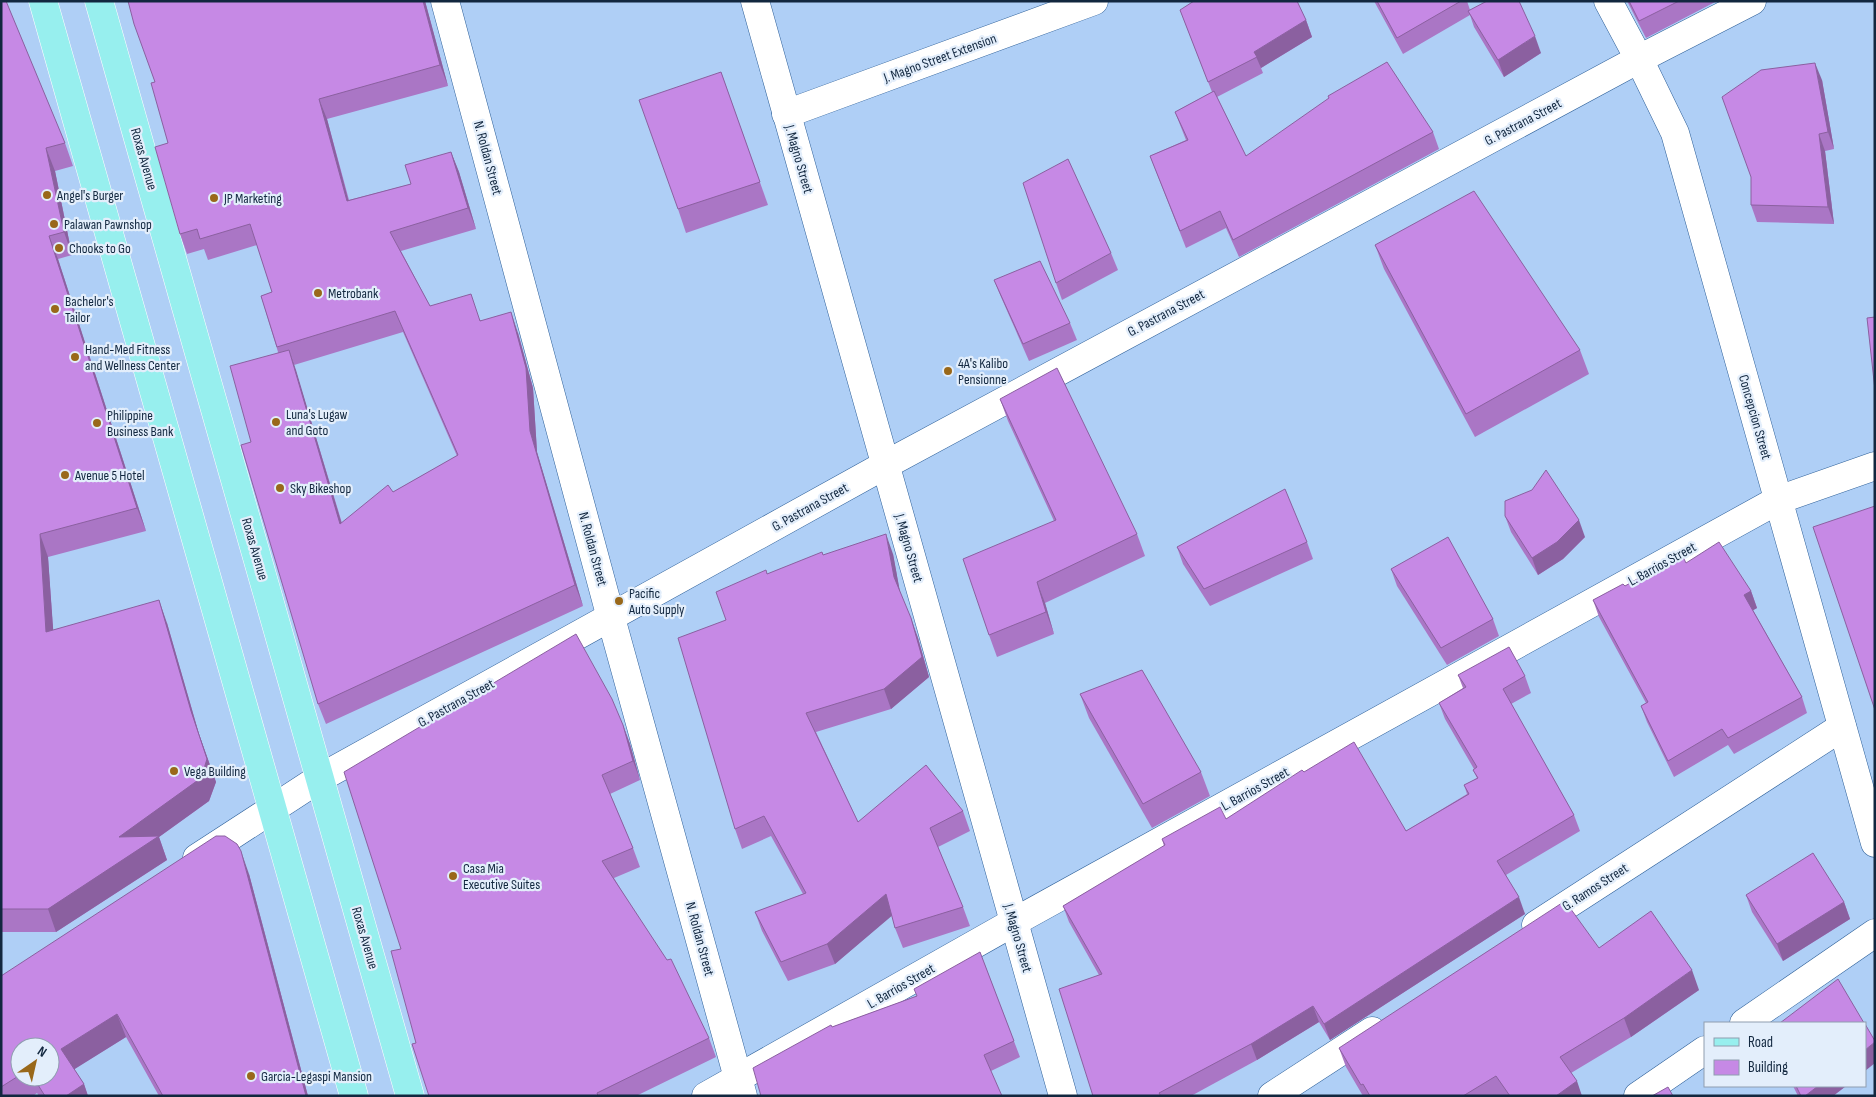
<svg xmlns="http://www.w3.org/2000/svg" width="1876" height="1097" font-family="'Sofia Sans Condensed',sans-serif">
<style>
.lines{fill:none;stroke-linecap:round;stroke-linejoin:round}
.minor-casing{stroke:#2e6099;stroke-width:29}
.tertiary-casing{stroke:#2e6099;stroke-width:29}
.primary-casing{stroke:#fff;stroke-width:29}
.minor{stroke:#fff;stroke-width:28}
.tertiary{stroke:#fff;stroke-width:28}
.primary{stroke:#97efee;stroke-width:28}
.wall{fill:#aa76c5;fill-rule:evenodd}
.shaded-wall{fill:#8b60a0}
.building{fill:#c689e5;stroke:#8b60a0}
.poi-dot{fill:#99681a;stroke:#e3eefb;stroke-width:2}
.labels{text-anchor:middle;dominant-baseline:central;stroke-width:4.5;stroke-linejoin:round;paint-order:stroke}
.street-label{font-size:14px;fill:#12273f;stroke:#e3eefb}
.poi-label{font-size:14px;fill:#12273f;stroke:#e3eefb;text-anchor:start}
</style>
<rect width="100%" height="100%" fill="#afcff6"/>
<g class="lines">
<defs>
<g id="minor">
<polyline points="445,1 611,618 743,1096"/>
<polyline points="755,1 1063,1096"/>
<polyline points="1608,1 1639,59 1752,1"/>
<polyline points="786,114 1094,1"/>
<polyline points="1778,500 1875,466"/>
<polyline points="1536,925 1842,727"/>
<polyline points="1744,1023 1875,933"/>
<polyline points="1272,1096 1372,1031"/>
<polyline points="1638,1096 1705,1050"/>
</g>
<g id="tertiary">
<polyline points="197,858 320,778 885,465 1639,59 1675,133 1875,843"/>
<polyline points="706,1096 1014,922 1778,500"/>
</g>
<g id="primary">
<polyline points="43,1 354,1096"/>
<polyline points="99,1 410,1096"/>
</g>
</defs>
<!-- minor casing -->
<use href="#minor" class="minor-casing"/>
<!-- tertiary casing -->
<use href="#tertiary" class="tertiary-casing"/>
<!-- primary casing -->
<use href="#primary" class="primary-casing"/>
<!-- minor -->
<use href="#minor" class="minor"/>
<!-- tertiary -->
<use href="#tertiary" class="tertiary"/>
<!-- primary -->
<use href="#primary" class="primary"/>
</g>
<!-- wall -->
<g class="wall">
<polygon points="1,1 65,143 73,166 55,171 72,255 58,259 146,531 48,557 53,630 167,623 199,734 216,782 209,801 159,837 167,860 56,932 1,932"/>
<path d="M128 1H425L448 86 327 119 349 200 411 184 451 152 459 172 476 229 401 251 430 306 480 320 518 333 533 388 537 452 583 606 326 724 318 704 251 442 278 352 261 296 272 292 257 245 208 260 204 249 187 254 180 234 168 143 155 82ZM403 332 457 456 393 492 342 523 294 365Z"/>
<polygon points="1374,1 1467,1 1470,10 1541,53 1504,77 1474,27 1470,15 1403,54"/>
<polygon points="1627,1 1717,1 1646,38"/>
<polygon points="1180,10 1306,20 1312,37 1261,68 1263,73 1217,97 1246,156 1433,132 1439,149 1239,257 1226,228 1186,248 1150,156 1186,140 1175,112 1212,92"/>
<polygon points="721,72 768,205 686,233 678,209"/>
<polygon points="1822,80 1834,149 1825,151 1834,224 1757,222 1751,205"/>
<polygon points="1375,245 1580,350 1589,374 1475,437 1384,269"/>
<polygon points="1111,253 1118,270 1062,300 1056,283"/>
<polygon points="994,280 1070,323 1077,340 1029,361 1001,297"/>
<polygon points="1000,399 1137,534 1145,556 1045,603 1054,634 997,657 989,635 1054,521 1008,421"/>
<polygon points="1505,516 1585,537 1563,559 1538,575 1511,532"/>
<polygon points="1307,542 1313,559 1210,606 1183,564 1177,547"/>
<polygon points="893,554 900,593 918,638 929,677 891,709 816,732 858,822 963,811 970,831 938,847 963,907 970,926 903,948 895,928 892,915 835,964 788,981 762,931 755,912 803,894 771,836 742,849 735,829 767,574 823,555"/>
<polygon points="1686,563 1751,591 1757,608 1753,610 1802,697 1807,713 1734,754 1728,745 1674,777 1647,722 1641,706 1646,703 1599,617 1593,600 1660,571"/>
<polygon points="1391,569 1493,619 1499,636 1447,665 1397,586"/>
<polygon points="1458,675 1525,676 1531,693 1511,704 1574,815 1580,831 1506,875 1525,914 1330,1040 1319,1022 1257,1060 1191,1096 1093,1096 1099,975 1069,922 1063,906 1164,846 1162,839 1226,819 1304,772 1406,831 1467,794 1464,785 1477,778 1473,770 1474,769 1445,719 1439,703 1463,688"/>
<polygon points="1080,694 1201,772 1210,796 1152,828 1089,718"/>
<polygon points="623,725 630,744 640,780 610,794 633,848 640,867 614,878 709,1038 716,1057 636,1096 429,1096 416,1043 401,949"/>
<path d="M249 874 308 1096H159L126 1037 74 1069 84 1084 88 1096H39L37 1093 33 1096H1V976ZM20 1047 50 1077H20Z"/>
<polygon points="1746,895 1844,902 1850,919 1783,961 1752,912"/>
<polygon points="1599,948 1699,990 1631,1037 1571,1073 1582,1096 1363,1096 1346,1067 1339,1048"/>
<polygon points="980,952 1020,1057 991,1071 832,1027 917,996"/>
<polygon points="1793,1086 1846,1086 1833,1096 1798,1096"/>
</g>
<!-- shaded-wall -->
<g class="shaded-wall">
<polygon points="423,1 425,1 448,86 440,65"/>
<polygon points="1306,20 1312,37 1261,68 1254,52"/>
<polygon points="1535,36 1541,53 1504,77 1498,60"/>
<polygon points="1815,63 1822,80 1834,149 1828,132"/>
<polygon points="319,99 327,119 354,222 347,201"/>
<polygon points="1819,134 1825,151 1834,224 1828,207"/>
<polygon points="46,148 55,171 72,255 64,232"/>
<polygon points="451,152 459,172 476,229 468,208"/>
<polygon points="49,236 58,259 146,531 137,508"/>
<polygon points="511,312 518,333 533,388 537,452 583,606 575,585 530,431"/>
<polygon points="289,350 296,370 348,545 340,524"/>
<polygon points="1579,520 1585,537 1563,559 1538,575 1532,558"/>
<polygon points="40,534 48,557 55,655 46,632"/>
<polygon points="886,534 893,554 901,597 894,577"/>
<polygon points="1037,582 1045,603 1054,634 1046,612"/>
<polygon points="1751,591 1757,608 1750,612 1744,595"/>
<polygon points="159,600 167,623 199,734 216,782 209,801 159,837 167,860 56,932 48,909 119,837"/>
<polygon points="911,618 918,638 929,677 891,709 884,689"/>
<polygon points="623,725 630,744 640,780 633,761"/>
<polygon points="241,851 249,874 308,1096 306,1096"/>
<polygon points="886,894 894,914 835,964 827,944"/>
<polygon points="1519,897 1525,914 1330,1040 1324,1024"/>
<polygon points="1844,902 1850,919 1783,961 1777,944"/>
<polygon points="1692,970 1699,990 1631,1037 1624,1018"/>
<polygon points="1313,1006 1319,1022 1257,1060 1251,1044"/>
<polygon points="117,1014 126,1037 70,1072 61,1049"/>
<polygon points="1875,1042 1875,1063 1865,1071 1865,1050"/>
<polygon points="1577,1081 1582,1096 1556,1096"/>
<polygon points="84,1084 88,1096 66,1096"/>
<polygon points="1818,1086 1846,1086 1833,1096 1805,1096"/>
</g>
<!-- building -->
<g class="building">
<polygon points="1,1 6,1 65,143 46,148 64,232 49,236 137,508 40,534 46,632 159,600 191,711 207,759 201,778 119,837 159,836 48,909 1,909"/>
<polygon points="128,1 423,1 440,65 319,99 347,201 411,184 405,165 451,152 468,208 390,232 430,306 471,294 480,321 511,312 526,368 530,431 575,585 318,704 241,445 251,442 230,366 289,350 340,524 388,485 393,492 458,455 395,311 277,347 261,296 272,292 250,224 200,239 197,229 180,234 155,147 168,143 151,83 155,82 134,24"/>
<polygon points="1194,1 1297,1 1306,20 1254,52 1257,57 1208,82 1180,10"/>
<polygon points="1377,1 1461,1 1397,38"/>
<polygon points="1487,1 1519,1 1535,36 1498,60 1468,11"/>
<polygon points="1629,1 1679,1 1639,21"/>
<polygon points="1387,62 1433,132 1233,240 1220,211 1180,231 1150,156 1188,140 1175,112 1214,91 1246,156 1329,98 1328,96"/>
<polygon points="1815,63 1828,132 1819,134 1828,207 1751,205 1751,177 1722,97 1761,70"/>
<polygon points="721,72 760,182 678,209 639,100"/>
<polygon points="1068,159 1111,253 1056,283 1023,183"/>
<polygon points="1474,191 1580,350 1466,414 1375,245"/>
<polygon points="1040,261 1070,323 1023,344 994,280"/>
<polygon points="1875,317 1875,390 1867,318"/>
<polygon points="1057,368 1137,534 1037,582 1046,612 989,635 963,559 1056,520 1000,399"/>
<polygon points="1546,470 1579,520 1557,542 1532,558 1505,516 1505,501 1532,490"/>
<polygon points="1285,489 1307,542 1204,589 1177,547"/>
<polygon points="1875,506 1875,710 1813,527"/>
<polygon points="886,534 894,577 911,618 922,657 884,689 806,713 858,822 926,765 963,811 930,828 963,907 895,928 886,894 827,944 781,962 755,912 806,893 764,816 735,829 678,638 726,620 716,592 766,570 767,574 822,552 823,555"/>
<polygon points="1448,537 1493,619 1441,648 1391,569"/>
<polygon points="1719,542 1751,591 1744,595 1802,697 1728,738 1722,729 1668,761 1641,706 1648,702 1593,600 1623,584 1625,586 1658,567 1660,571 1683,557 1686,563"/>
<polygon points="576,634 612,699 623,725 633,761 602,775 633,848 602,861 667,960 671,959 709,1038 597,1093 598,1096 429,1096 412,1044 416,1043 391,951 401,949 344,772"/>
<polygon points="1509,647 1525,676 1503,689 1574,815 1497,861 1519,897 1324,1024 1313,1006 1251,1044 1159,1093 1161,1096 1093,1096 1059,989 1102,974 1063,906 1165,845 1162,839 1220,807 1226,819 1302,770 1304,772 1354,742 1406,831 1469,794 1464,785 1478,778 1473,770 1477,767 1439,703 1466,687 1458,675"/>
<polygon points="1142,670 1201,772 1143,804 1080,694"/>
<polygon points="216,836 225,836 237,844 241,851 306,1096 163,1096 117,1014 61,1049 84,1084 66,1096 45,1096 33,1077 50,1077 50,1047 20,1047 20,1075 1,1087 1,976"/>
<polygon points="1813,853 1844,902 1777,944 1746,895"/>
<polygon points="1565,901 1599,948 1651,911 1692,970 1624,1018 1560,1057 1577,1081 1556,1096 1510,1096 1496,1076 1463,1096 1370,1096 1363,1084 1361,1085 1339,1048"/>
<polygon points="980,952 1014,1041 984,1055 1002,1096 761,1096 753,1068 831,1025 832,1027 917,996 914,989"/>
<polygon points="1838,979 1864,1023 1780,1023"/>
<polygon points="1865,1024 1875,1041 1875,1042 1865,1050"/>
<polygon points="1796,1086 1818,1086 1805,1096 1801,1096"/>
<polygon points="1668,1087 1673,1096 1652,1096"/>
</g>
<!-- markers -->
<g class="poi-dot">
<circle cx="47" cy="195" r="5"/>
<circle cx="214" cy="198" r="5"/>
<circle cx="54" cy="224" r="5"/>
<circle cx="59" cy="248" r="5"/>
<circle cx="318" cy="293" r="5"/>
<circle cx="55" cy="309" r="5"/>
<circle cx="75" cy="357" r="5"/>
<circle cx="948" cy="371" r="5"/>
<circle cx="276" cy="422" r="5"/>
<circle cx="97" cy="423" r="5"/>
<circle cx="65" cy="475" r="5"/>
<circle cx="280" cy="488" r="5"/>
<circle cx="619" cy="601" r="5"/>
<circle cx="174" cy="771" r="5"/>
<circle cx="453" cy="876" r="5"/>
<circle cx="251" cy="1076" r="5"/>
</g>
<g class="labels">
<!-- street labels -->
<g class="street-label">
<text transform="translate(940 58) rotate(-20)">J. Magno Street Extension</text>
<text transform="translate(1523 122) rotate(-28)">G. Pastrana Street</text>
<text transform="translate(488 158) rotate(75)">N. Roldan Street</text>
<text transform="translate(144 159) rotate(74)">Roxas Avenue</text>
<text transform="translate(799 159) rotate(74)">J. Magno Street</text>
<text transform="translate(1166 313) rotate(-28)">G. Pastrana Street</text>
<text transform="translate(1755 417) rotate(74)">Concepcion Street</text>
<text transform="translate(810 507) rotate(-29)">G. Pastrana Street</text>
<text transform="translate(909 548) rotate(74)">J. Magno Street</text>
<text transform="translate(255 549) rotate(74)">Roxas Avenue</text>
<text transform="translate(593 549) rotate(75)">N. Roldan Street</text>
<text transform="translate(1662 564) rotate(-29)">L. Barrios Street</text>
<text transform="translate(456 703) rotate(-29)">G. Pastrana Street</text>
<text transform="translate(1255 789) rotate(-29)">L. Barrios Street</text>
<text transform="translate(1595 887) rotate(-33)">G. Ramos Street</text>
<text transform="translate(365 938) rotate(74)">Roxas Avenue</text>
<text transform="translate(1018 938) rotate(74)">J. Magno Street</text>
<text transform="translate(700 939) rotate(75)">N. Roldan Street</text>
<text transform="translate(901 986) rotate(-30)">L. Barrios Street</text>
</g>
<!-- poi labels -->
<g class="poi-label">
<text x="57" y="195">Angel's Burger</text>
<text x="224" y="198">JP Marketing</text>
<text x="64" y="224">Palawan Pawnshop</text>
<text x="69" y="248">Chooks to Go</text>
<text x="328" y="293">Metrobank</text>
<text x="65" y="301">Bachelor's<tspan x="65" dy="16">Tailor</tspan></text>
<text x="85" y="349">Hand-Med Fitness<tspan x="85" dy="16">and Wellness Center</tspan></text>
<text x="958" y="363">4A's Kalibo<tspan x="958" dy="16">Pensionne</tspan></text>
<text x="286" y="414">Luna's Lugaw<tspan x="286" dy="16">and Goto</tspan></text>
<text x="107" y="415">Philippine<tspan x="107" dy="16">Business Bank</tspan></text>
<text x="75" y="475">Avenue 5 Hotel</text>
<text x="290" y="488">Sky Bikeshop</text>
<text x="629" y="593">Pacific<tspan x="629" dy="16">Auto Supply</tspan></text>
<text x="184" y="771">Vega Building</text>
<text x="463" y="868">Casa Mia<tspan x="463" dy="16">Executive Suites</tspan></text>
<text x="261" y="1076">Garcia-Legaspi Mansion</text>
</g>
</g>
<!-- border -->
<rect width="1876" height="1097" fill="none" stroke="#12273f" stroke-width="5"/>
<!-- legend -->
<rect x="1704" y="1022" width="162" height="65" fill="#e3eefb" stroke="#8f9eb0"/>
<rect x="1714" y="1038" width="25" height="8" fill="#97efee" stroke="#8f9eb0"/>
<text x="1748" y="1047" font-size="15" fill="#12273f">Road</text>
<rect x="1714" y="1060" width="25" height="15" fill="#c689e5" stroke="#8f9eb0"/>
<text x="1748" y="1072" font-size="15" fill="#12273f">Building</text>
<!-- north arrow -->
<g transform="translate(35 1062) rotate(34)"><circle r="24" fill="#e3eefb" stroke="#8f9eb0"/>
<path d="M0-4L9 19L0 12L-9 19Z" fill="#99681a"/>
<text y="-8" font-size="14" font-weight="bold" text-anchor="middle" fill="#12273f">N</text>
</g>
</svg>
